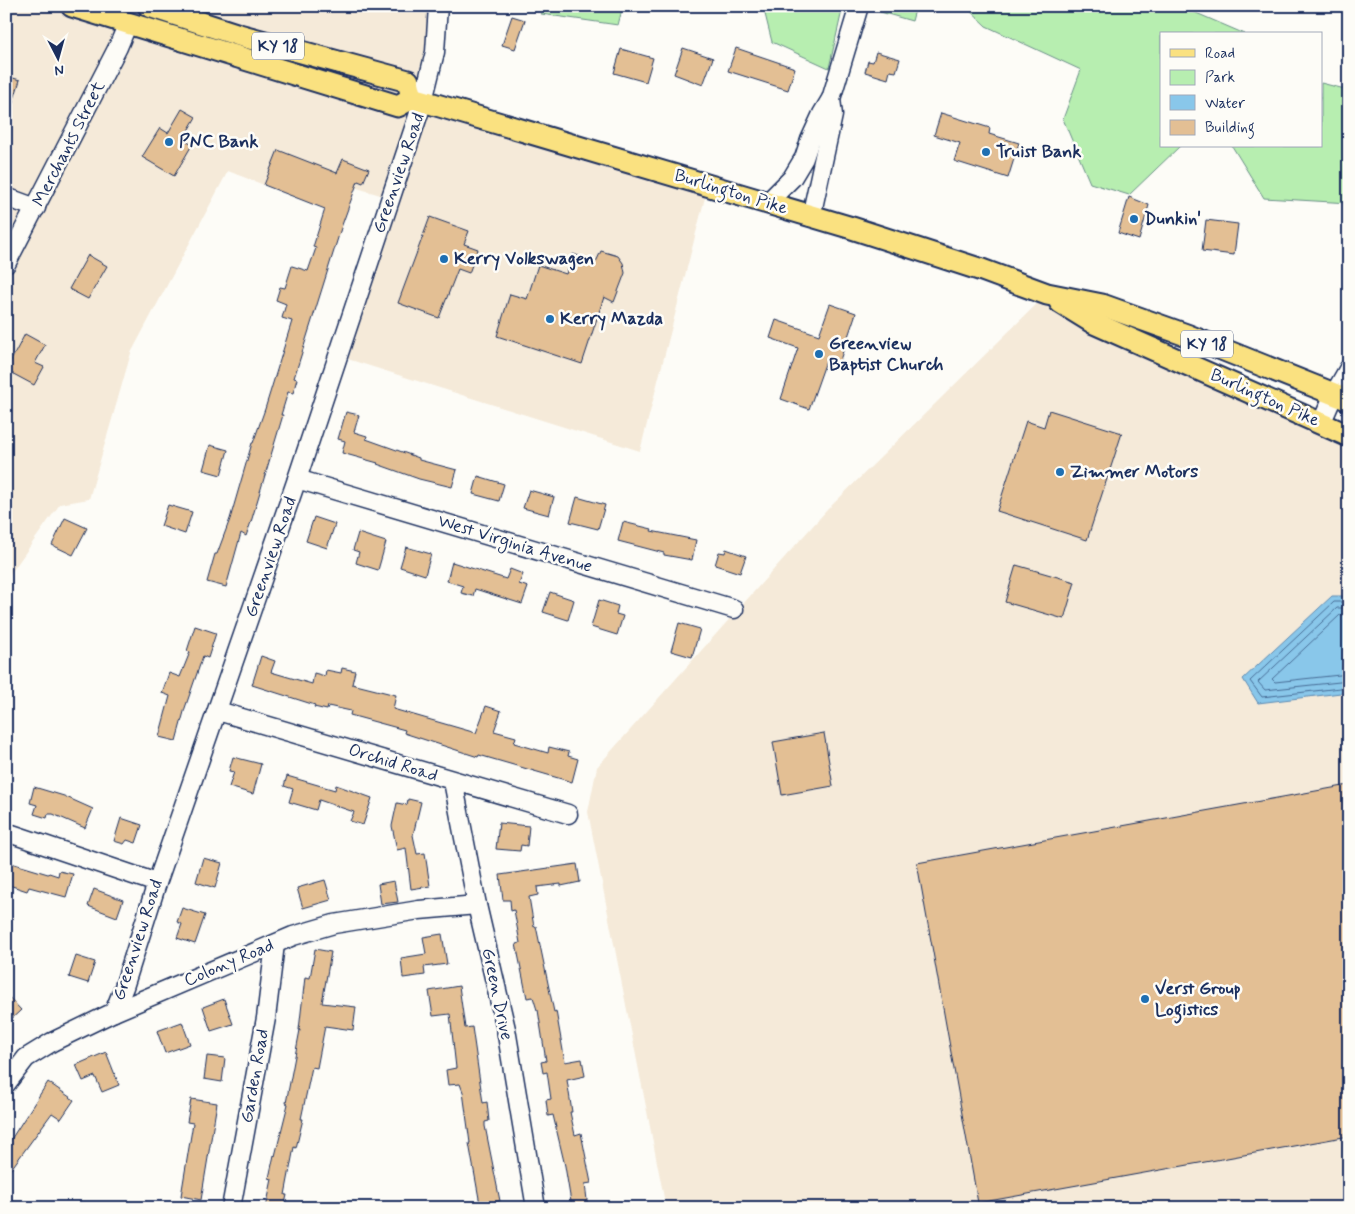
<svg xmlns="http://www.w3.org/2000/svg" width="1355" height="1214" font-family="Mynerve,sans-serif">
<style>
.built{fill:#f5ead9}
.green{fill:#b7eeb0;stroke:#698e87}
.water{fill:#89c7ea;stroke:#5d8ab2}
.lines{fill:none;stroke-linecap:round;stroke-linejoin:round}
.shore{stroke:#476c96;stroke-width:1}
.building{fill:#e3bf94;stroke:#1b2f5e}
.minor-casing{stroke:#1b2f5e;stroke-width:21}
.major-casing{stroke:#1b2f5e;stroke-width:25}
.minor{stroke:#fdfcf7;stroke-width:18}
.major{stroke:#fae180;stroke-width:21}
.poi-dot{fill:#1f6fb2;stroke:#fdfcf7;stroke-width:2}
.labels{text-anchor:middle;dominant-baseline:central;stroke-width:5;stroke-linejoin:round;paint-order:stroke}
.shield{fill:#fdfcf7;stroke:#5f6c8c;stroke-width:1}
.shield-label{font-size:16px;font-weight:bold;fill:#1b2f5e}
.poi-label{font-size:18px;font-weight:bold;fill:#1b2f5e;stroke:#fdfcf7;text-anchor:start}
.street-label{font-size:18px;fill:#1b2f5e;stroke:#fdfcf7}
</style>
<rect width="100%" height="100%" fill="#fdfcf7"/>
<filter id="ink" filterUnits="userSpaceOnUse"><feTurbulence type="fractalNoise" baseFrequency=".02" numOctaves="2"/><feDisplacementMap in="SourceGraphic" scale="10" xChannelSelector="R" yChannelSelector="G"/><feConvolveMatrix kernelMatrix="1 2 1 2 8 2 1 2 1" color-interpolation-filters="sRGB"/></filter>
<g filter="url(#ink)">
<!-- built -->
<g class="built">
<polygon points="6,6 438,6 423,100 708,186 640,451 338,356 390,198 318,176 308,202 228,171 131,353 89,499 60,504 6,580"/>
<polygon points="1047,294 1349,436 1349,1208 666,1208 588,812 597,767 827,510"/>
</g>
<!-- green -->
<g class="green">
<polygon points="542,6 623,6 618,25 541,14"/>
<polygon points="763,6 843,6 829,68 772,42"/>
<polygon points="871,6 916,6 912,21 870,9"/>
<polygon points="965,6 1114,6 1120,9 1127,6 1180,6 1245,34 1161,34 1161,146 1180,146 1129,195 1090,183 1063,119 1081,70 986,26"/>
<polygon points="1321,83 1349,90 1349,203 1264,198 1232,146 1321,146"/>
</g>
<!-- water -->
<polygon class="water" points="1332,596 1346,596 1349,598 1349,692 1258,703 1243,679"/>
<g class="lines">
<!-- shore -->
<g class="shore">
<polyline points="1349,602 1334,602 1250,681 1262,697 1349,687"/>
<polyline points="1349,608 1337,608 1258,682 1265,690 1349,681"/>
<polyline points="1349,615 1340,615 1272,679 1275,682 1349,674"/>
</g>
</g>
<!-- building -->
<g class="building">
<polygon points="512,16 525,20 515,49 502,45"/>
<polygon points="683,48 713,58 703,85 674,74"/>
<polygon points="736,48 795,68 788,90 728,71"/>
<polygon points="621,49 653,58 646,82 614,73"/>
<polygon points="876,52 900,59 896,72 890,71 888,79 865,72 868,61 873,62"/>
<polygon points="6,76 20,80 9,116 6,115"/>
<polygon points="182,109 196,117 183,139 192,145 174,176 142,157 160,128 168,133"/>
<polygon points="941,113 990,128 989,134 1019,143 1008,178 954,161 960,143 934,135"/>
<polygon points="278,150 337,173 343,159 369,169 363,183 358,181 342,225 294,378 297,379 293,393 288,392 281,415 283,415 251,522 246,536 241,533 226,587 207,582 215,554 217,554 230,519 252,443 253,443 265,409 292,321 282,318 286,304 276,300 280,287 285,288 292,266 308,271 316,248 313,247 325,209 264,185"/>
<polygon points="1129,197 1149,205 1139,240 1118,233"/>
<polygon points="430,217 469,231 464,244 478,249 469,273 458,269 439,318 398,303"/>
<polygon points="1206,220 1238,224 1234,255 1202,251"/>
<polygon points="601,251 618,256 623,263 625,273 614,302 604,297 582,364 497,336 510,294 527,299 538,265 566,274 573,254 596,262"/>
<polygon points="88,255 107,266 88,299 69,289"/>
<polygon points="830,304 856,313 838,366 826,361 809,409 781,399 798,348 770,338 776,320 819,335"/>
<polygon points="25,334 45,345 35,363 44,367 34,385 6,370"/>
<polygon points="1049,410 1122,433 1087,540 997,511 1026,421 1044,427"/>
<polygon points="346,412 359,415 354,432 367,436 366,439 419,458 419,460 457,470 452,487 419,479 377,464 378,463 342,453 345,441 338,439"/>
<polygon points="210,445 228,450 221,475 203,470"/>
<polygon points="478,476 504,484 499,501 473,494"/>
<polygon points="529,490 554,497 549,515 523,508"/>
<polygon points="577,497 605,505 598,529 570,522"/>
<polygon points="168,505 192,512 185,534 161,526"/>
<polygon points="314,517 335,524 327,548 306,541"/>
<polygon points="65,518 87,528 73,555 52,545"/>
<polygon points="623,522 652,529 651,531 696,540 692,560 664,555 664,553 618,541"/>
<polygon points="358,533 386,542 378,570 356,563 359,552 353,550"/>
<polygon points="406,547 431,554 425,575 400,567"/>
<polygon points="726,549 746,556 740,573 715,565 719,552 725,553"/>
<polygon points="452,562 506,579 510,569 523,574 519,584 528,587 522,604 475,589 473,596 461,593 463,586 447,581"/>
<polygon points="1016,565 1075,582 1064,619 1005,602"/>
<polygon points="550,592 574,600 568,620 543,612"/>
<polygon points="599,600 618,606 616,614 623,616 617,635 591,627"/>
<polygon points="679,623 700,629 692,657 671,651"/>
<polygon points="195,626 216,633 208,658 203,656 185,708 176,741 159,737 170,696 162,693 169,673 180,677 190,652 187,651"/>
<polygon points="261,656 275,661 271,672 312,684 314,673 325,676 326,670 341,673 342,668 355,671 352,684 396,695 393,709 476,733 486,706 501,711 494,731 516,737 514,743 548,753 549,747 569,752 568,756 578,759 572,782 479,755 478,757 404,733 405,730 350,715 351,711 328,706 327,710 314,707 315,705 252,685"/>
<polygon points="824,733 833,786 782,795 773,742"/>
<polygon points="233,757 261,764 253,794 229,787 234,772 229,771"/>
<polygon points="287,776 335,790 336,785 372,798 363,825 350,821 354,812 319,800 316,810 289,802 293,789 284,786"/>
<polygon points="1349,785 1349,1136 978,1203 917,863"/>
<polygon points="34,787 64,796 93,809 85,828 53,814 48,814 47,818 34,814 37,805 30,803"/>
<polygon points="408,799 421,802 413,835 417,854 425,853 430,886 411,889 406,848 397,850 392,826 397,803 407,805"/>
<polygon points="121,818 142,825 136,843 127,840 124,844 114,841"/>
<polygon points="499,823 529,826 527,846 521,845 520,851 496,849"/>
<polygon points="203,858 222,863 215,888 196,882"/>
<polygon points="11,863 48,874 49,873 58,876 59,871 73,874 66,897 29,887 27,891 6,884"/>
<polygon points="577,864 580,882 561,886 561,884 537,887 538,895 529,897 534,927 536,926 554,1012 556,1011 565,1062 582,1059 585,1076 567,1080 572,1112 570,1112 575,1135 581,1133 591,1183 585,1184 588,1208 572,1208 565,1166 553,1115 548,1116 546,1100 551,1099 547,1072 543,1073 541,1062 546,1061 538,1010 537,1010 533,997 527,998 516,944 520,943 514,910 511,911 510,900 503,900 500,875"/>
<polygon points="325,880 331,900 303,908 297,888"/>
<polygon points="394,881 398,902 381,904 378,884"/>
<polygon points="94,889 123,900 117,917 88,906"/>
<polygon points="182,908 205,915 195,944 177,938 182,924 177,922"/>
<polygon points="442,934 447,964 424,967 425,975 403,978 401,958 426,954 423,937"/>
<polygon points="315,949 331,952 322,1003 356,1007 353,1030 325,1026 317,1068 312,1067 301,1119 303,1119 296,1148 294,1147 285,1195 287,1195 284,1208 266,1208 272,1179 269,1178 274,1155 275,1156 288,1104 286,1103 300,1030 299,1030 305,977 310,978"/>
<polygon points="76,956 95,962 88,983 69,977"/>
<polygon points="459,986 465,1028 472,1027 483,1103 487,1102 489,1121 485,1122 485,1126 500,1201 480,1204 469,1143 470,1143 463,1092 460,1084 448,1085 446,1070 456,1068 450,1014 433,1016 429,991"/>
<polygon points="6,994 21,1010 6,1024"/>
<polygon points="224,999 233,1024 211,1031 203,1007"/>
<polygon points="182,1022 190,1044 165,1053 157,1031"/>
<polygon points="106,1052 119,1085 102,1092 95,1076 83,1081 76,1065"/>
<polygon points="207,1056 225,1058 222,1082 204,1079"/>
<polygon points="48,1082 74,1100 61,1119 52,1113 6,1176 6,1147"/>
<polygon points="191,1099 217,1103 201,1200 181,1196 193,1123 187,1122"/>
</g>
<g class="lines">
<defs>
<g id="minor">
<polyline points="6,197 36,208"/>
<polyline points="767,203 792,178 804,158 810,140 822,114 831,99 859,6"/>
<polyline points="811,217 833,115 831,99"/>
<polyline points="6,264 118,47 128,23"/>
<polyline points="1321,424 1334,394 1349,368"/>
<polyline points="297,479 734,609"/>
<polyline points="218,711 568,814"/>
<polyline points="453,781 477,905 506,1029 536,1208"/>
<polyline points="12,834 157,883"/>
<polyline points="114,1012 124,987 157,883 297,479 423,101 435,52 438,6"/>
<polyline points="6,1084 26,1058 52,1042 114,1012 293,936 334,924 419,910 477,905"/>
<polyline points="231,1208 266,1018 275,944"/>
</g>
<g id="major">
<polyline points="72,6 398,106 412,98 423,101 852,228 982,270 1047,294 1102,305 1189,336 1349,400"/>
<polyline points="149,6 239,35 408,81 412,98"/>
<polyline points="1060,302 1094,323 1349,436"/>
</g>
</defs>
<!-- minor casing -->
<use href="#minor" class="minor-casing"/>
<!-- major casing -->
<use href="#major" class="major-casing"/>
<!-- minor -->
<use href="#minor" class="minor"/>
<!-- major -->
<use href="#major" class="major"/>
</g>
</g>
<!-- markers -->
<g class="poi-dot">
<circle cx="169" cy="142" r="5"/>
<circle cx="986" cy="152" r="5"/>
<circle cx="1134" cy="219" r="5"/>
<circle cx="444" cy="259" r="5"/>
<circle cx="550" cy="319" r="5"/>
<circle cx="819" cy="354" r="5"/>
<circle cx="1060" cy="472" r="5"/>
<circle cx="1145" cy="999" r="5"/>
</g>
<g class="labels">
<!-- shield labels -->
<g class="shield">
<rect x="252" y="32.5" width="52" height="27" rx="4"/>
<rect x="1181" y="330.5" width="52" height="27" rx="4"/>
</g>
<g class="shield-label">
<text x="278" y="46">KY 18</text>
<text x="1207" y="344">KY 18</text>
</g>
<!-- poi labels -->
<g class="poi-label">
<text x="179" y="142">PNC Bank</text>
<text x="996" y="152">Truist Bank</text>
<text x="1144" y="219">Dunkin'</text>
<text x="454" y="259">Kerry Volkswagen</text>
<text x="560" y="319">Kerry Mazda</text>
<text x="829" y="344">Greenview<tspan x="829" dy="21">Baptist Church</tspan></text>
<text x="1070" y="472">Zimmer Motors</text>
<text x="1155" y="989">Verst Group<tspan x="1155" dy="21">Logistics</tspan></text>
</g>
<!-- street labels -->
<g class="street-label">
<text transform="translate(69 144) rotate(-63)">Merchants Street</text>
<text transform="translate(399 173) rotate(-71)">Greenview Road</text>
<text transform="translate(731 192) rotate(17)">Burlington Pike</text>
<text transform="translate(1265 398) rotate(24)">Burlington Pike</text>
<text transform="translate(515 544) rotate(17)">West Virginia Avenue</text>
<text transform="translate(271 557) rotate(-71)">Greenview Road</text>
<text transform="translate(393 763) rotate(17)">Orchid Road</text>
<text transform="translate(138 940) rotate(-72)">Greenview Road</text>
<text transform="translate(229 963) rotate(-23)">Colony Road</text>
<text transform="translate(497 994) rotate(78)">Green Drive</text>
<text transform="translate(255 1076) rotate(-80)">Garden Road</text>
</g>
</g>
<!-- margin -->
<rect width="1355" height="1214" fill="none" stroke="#fdfcf7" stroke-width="25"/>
<rect x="12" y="12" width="1330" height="1189" fill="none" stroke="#1b2f5e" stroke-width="2" filter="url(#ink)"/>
<!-- legend -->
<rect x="1160" y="32" width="162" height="115" fill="#fdfcf7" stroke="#a3aaba"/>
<rect x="1170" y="49" width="25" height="8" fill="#fae180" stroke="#a3aaba"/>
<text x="1205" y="58" font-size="15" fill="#1b2f5e">Road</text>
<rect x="1170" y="70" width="25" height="15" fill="#b7eeb0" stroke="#a3aaba"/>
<text x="1205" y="82" font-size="15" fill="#1b2f5e">Park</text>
<rect x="1170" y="95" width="25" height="15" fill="#89c7ea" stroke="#a3aaba"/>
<text x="1205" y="108" font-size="15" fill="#1b2f5e">Water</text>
<rect x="1170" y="120" width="25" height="15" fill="#e3bf94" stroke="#a3aaba"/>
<text x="1205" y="132" font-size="15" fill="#1b2f5e">Building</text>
<!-- north arrow -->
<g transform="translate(58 58) rotate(174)" stroke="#fdfcf7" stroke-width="4" paint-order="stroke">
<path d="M0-4L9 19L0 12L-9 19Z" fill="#1b2f5e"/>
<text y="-8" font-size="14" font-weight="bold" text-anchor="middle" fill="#1b2f5e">N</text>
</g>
</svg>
